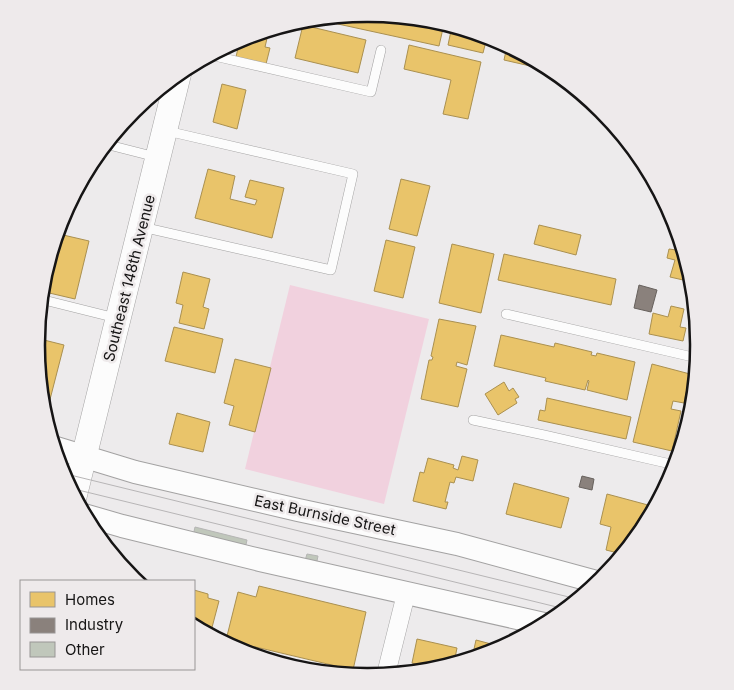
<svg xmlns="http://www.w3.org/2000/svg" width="734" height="690" font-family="Inter,sans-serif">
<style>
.green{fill:#f1d1de}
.homes{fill:#e9c46a;stroke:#aa9050}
.industry{fill:#8a817c;stroke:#67615d}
.building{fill:#c0c7bb;stroke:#b5b5b4}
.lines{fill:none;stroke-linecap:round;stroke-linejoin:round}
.service-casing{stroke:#a3a2a2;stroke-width:10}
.minor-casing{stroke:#a3a2a2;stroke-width:19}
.tertiary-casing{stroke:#a3a2a2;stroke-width:24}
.secondary-casing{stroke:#a3a2a2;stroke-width:26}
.service{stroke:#fcfcfc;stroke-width:9}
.minor{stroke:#fcfcfc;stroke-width:18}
.tertiary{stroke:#fcfcfc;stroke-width:22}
.secondary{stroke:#fcfcfc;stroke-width:25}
.tram{stroke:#b7b5b6;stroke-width:1}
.labels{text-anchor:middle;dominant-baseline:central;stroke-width:5;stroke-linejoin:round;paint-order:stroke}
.street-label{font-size:15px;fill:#161515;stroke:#eeeaeb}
.rim{fill:none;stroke:#161515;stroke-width:2.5}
</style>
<rect width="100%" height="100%" fill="#edebec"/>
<!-- green -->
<polygon class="green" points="290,285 429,319 384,504 245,469"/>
<!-- homes -->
<g class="homes">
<polygon points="367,14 432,20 444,24 439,46 315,19"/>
<polygon points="303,25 366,40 358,73 295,58"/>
<polygon points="452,26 487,37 483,53 448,45"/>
<polygon points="269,30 265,47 270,48 266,64 236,57 240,39"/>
<polygon points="409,45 481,62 468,119 443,114 451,80 404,69"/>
<polygon points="507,46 540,64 539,68 504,60"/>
<polygon points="222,84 246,90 237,129 213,122"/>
<polygon points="208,169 235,176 230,199 255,205 257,200 245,197 250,180 284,188 272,238 195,218"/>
<polygon points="401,179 430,186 417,236 389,229"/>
<polygon points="539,225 581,235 576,255 534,244"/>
<polygon points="59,234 89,241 75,299 45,292"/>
<polygon points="386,240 415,247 403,298 374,291"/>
<polygon points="452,244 494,254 481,313 439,303"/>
<polygon points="676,248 682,249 692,282 670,277 675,260 667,258 669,249 676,250"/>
<polygon points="504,254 616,279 611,305 498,280"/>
<polygon points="183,272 210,279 203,307 209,309 204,329 179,323 183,305 176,303"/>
<polygon points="671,306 684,309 680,327 686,328 683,341 649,334 653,313 668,317"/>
<polygon points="439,319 476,326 467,365 457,362 456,366 467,369 458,407 421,399 429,360 432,360 433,357 431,356"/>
<polygon points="174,327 223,339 215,373 165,361"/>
<polygon points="501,335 554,347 555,343 592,352 591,355 596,356 597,353 635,362 627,400 587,390 589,381 588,380 585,390 545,381 546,378 494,366"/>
<polygon points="36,338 64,345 46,415 44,415 42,409"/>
<polygon points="235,359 271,368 255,432 229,425 234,406 224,403"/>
<polygon points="652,364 690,374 684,403 673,401 671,409 681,411 672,451 633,442"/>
<polygon points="504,382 509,391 513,388 519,397 515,399 517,403 498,415 485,394"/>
<polygon points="547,398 631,417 626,439 538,420 540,410 545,411"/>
<polygon points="177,413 210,422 203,452 169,444"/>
<polygon points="462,456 478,460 473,481 456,477 454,483 450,482 445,502 448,502 446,509 413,501 420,472 424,473 428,458 454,465 453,468 458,470"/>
<polygon points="514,483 569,498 561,528 506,514"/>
<polygon points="607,494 648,505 641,530 622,554 606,550 611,527 600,524"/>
<polygon points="259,586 366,612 353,670 226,640 238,592 256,597"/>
<polygon points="194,590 208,594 208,598 219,601 210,635 196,628 198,623 194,622"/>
<polygon points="417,639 457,648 454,663 431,670 419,670 420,665 412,663"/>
<polygon points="476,640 495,645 494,651 472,658"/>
</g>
<!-- industry -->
<g class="industry">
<polygon points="639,285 657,290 651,312 634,308"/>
<polygon points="582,476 594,479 592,490 579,487"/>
</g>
<!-- building -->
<g class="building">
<polygon points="195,527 247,540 245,549 193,536"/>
<polygon points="307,554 318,556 316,566 304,564"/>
</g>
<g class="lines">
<defs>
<g id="service">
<polyline points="210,55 371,92 381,50"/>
<polyline points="105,144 156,157"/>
<polyline points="142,227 331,270 353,174 167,131"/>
<polyline points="40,299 116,318"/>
<polyline points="506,314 697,358"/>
<polyline points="473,420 544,435 675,465"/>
</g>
<polyline id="minor" points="386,674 406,594"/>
<g id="tertiary">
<polyline points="53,447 135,472 298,510 457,544 597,582"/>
<polyline points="84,515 122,526 260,560 544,624"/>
</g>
<polyline id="secondary" points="74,497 179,72"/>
</defs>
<!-- service casing -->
<use href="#service" class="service-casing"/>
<!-- minor casing -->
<use href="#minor" class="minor-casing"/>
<!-- tertiary casing -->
<use href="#tertiary" class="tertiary-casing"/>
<!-- secondary casing -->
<use href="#secondary" class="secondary-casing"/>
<!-- service -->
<use href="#service" class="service"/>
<!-- minor -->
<use href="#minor" class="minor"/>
<!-- tertiary -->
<use href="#tertiary" class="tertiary"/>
<!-- secondary -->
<use href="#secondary" class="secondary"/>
<!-- tram -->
<g class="tram">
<polyline points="62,473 577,599"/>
<polyline points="70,488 565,609"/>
</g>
</g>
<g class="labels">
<!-- street labels -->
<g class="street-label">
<text transform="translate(129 278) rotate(-76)">Southeast 148th Avenue</text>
<text transform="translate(325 515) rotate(12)">East Burnside Street</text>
</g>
</g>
<!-- crop -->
<path d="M0 0H734V690H0ZM367 22H368A322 322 0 0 1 690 344V346A322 322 0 0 1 368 668H367A322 322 0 0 1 45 346V344A322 322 0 0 1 367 22Z" fill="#eeeaeb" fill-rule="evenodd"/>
<path class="rim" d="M367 22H368A322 322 0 0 1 690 344V346A322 322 0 0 1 368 668H367A322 322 0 0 1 45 346V344A322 322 0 0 1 367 22Z"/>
<!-- legend -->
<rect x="20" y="580" width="175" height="90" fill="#eeeaeb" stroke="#989595"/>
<rect x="30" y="592" width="25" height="15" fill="#e9c46a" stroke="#989595"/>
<text x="65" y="605" font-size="15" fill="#161515">Homes</text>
<rect x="30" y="618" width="25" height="15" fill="#8a817c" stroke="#989595"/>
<text x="65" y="630" font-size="15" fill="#161515">Industry</text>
<rect x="30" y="642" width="25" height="15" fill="#c0c7bb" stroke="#989595"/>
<text x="65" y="655" font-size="15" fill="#161515">Other</text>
</svg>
